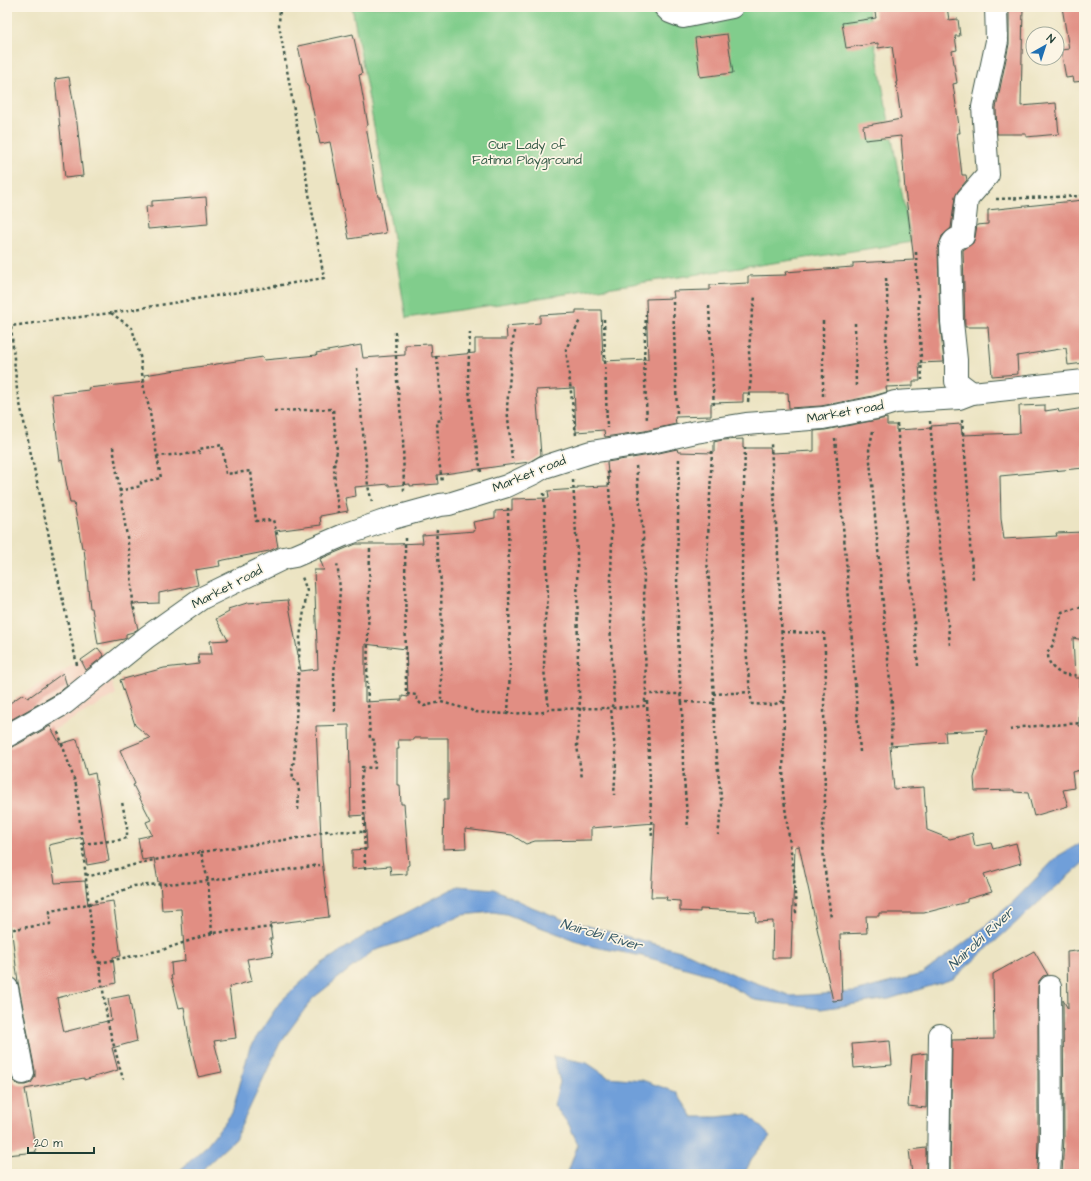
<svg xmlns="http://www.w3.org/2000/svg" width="1091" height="1181" font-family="'Architects Daughter',sans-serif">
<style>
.built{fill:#f5d3c1}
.green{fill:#81cd8c;stroke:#508560}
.water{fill:#709fd9;stroke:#486e86}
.building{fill:#e18e83;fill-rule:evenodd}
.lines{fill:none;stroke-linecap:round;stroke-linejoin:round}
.minor-casing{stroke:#3e5649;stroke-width:24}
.path{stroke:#3e5649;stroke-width:2.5;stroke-dasharray:3 3;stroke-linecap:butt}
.minor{stroke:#fff;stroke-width:22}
.labels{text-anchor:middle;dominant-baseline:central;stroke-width:3.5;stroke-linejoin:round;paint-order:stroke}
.park-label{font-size:13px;fill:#335a46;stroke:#fcf5e5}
.street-label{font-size:13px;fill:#1f3d34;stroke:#fcf5e5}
.water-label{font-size:14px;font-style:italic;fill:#375a66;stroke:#fcf5e5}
</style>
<rect width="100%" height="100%" fill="#fcf5e5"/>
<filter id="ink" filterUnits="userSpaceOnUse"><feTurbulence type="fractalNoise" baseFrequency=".025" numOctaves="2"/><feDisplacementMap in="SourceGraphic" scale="8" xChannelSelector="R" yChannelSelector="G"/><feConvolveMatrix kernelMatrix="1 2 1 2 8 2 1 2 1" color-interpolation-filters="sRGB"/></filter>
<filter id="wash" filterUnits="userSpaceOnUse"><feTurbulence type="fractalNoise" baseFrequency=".012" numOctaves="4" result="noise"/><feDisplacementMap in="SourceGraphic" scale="16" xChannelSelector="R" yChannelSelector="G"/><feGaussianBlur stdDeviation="0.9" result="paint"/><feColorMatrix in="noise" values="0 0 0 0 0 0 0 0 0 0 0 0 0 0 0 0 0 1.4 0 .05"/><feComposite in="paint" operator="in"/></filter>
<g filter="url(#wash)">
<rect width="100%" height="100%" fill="#ece4c3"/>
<!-- built -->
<polygon class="built" points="101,648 116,694 7,757 7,704"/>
<!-- green -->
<polygon class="green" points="352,7 868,7 910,237 913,242 406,318 383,176"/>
<!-- water -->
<g class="water">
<polygon points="1084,841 1084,862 953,979 889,999 821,1009 755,1000 711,975 642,956 590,946 506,914 493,912 462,915 407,940 373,951 313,998 280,1043 235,1139 205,1167 199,1174 176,1174 205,1147 232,1113 250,1047 280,1002 321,964 373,930 458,886 494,889 532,907 562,919 688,953 735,975 791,996 854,992 922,974 976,934 1012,903 1058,856"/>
<polygon points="553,1056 587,1063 608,1077 642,1080 676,1092 693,1117 717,1117 748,1114 770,1136 753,1157 744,1174 632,1174 616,1171 568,1172 578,1144 569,1125 554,1105 560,1082"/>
</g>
<g id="blocks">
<!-- building -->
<g class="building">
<polygon points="874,7 947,7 949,20 958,19 960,36 955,36 957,50 952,51 957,83 953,84 960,133 957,133 962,175 966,175 967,180 958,191 955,197 951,228 942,236 938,249 940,322 944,362 919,363 920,381 913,381 913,386 886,387 887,392 873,396 821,406 789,408 788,393 743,393 743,402 711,403 711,416 675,417 676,424 645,431 605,437 604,430 576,432 574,388 536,390 541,455 529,462 437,475 438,484 410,486 410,484 389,486 389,484 355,487 356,496 345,498 348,511 320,516 321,525 275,531 278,547 269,551 219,561 220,566 195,570 198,585 159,593 159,603 132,604 138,629 133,632 126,634 126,638 124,639 98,644 92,608 90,608 84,548 82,548 74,503 70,503 62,460 60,461 52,394 89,390 88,388 145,382 144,375 263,357 264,360 317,355 316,353 361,345 363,358 405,355 405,345 431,344 432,357 475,353 475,339 507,339 506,326 540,323 540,315 576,313 576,310 601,310 603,361 648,359 646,299 674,298 673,291 710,290 710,285 748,283 748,276 786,275 785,272 853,267 853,263 914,260 905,190 901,136 865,140 863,126 901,119 896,82 897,82 892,46 878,48 878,43 846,48 842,23 876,18"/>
<polygon points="1009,7 1023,7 1021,106 1056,103 1059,134 1026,137 1026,134 997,134 996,108 1009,44"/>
<polygon points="1062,7 1084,7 1084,81 1074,82 1073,77 1066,78 1061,50 1069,49"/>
<polygon points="353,34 362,74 359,75 368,125 366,126 378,197 380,197 386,233 349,239 330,142 320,144 308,86 307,86 298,46"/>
<polygon points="727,34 733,73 700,77 695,38"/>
<polygon points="69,77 77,123 83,176 65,178 55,79"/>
<polygon points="206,197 208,224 148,229 146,206 152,206 152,201"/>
<polygon points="1083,200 1084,210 1084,363 1068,365 1066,348 1017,356 1018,374 992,376 988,327 965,327 963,250 973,243 975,237 977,225 988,224 988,210"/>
<path d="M1045 405V411L1058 409 1059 412 1084 408V468L1000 476 1001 519 1004 539 1057 536 1056 533 1084 532V640L1073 638 1075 678H1080L1079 726H1084V769L1072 772 1074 788 1063 790 1068 806 1034 816 1028 793 1014 792V790L975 791 974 778 987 730 945 732 946 742 890 746 894 789 924 787 927 830 950 839 958 837V838V837L972 833 975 846 991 843 993 849 1016 843 1021 863 984 874 992 892 967 899V902L924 913H879V916H866L867 933 840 934 842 1000 833 1001 799 846 795 847 791 958H772L773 921 756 922 755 912 700 909V912L680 911V901L666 900 667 897H651L655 823 591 828V840L535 841 526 844 512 835 465 829 466 848 443 849 444 799H448V738H414V740H398L399 749H397V785H400L401 804H404L409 865 407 866V874L391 875 390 866 352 869V850L367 849 365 815 351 816 349 725 316 726 322 860 329 917 270 924 272 939H270L273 955 247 959 252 981 229 987 236 1038 214 1041 222 1072 198 1077 189 1038 184 1007 179 1008 171 976H172L171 963 185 961 181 909 162 910 160 882H158L154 858 142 860 138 838 152 835 146 822 151 820 133 785 135 784 120 750 150 738 135 725 120 680 164 668 199 664 198 654H212L210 641 228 640 216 619 229 612 228 609 247 603 288 600 301 671 318 669 314 570H324L320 559 356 544H395L423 543 422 535 475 531 473 522 495 518V511L512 510V499L549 498 548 491 578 489V487L609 486 607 462 650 455 677 449 678 452 714 453V442L722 440 743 439V448H770L771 453 814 451V431L825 430 887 418V425H896V430L932 428 931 426 961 424 962 435 1020 433 1019 406ZM365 644 406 649 408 697 402 696V700L365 702Z"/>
<polygon points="98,648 104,656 86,670 81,660"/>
<polygon points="63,673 67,686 58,693 7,722 7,705 23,694 28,698"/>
<polygon points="50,726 60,744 77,739 87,775 95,773 109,861 87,865 83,837 49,845 55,883 85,881 88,905 113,901 121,956 113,957 116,983 57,998 64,1032 111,1020 108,999 129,995 137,1041 112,1048 118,1070 84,1080 84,1078 25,1089 36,1152 7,1155 7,1056 11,1076 13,1081 19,1085 25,1085 31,1083 35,1077 35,1071 18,982 11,926 7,926 7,748 13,747"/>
<polygon points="1084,950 1084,1174 1062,1174 1064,1139 1063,1000 1068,1009 1067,952"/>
<polygon points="1034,951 1048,975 1043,976 1039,981 1038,987 1038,1139 1037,1174 950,1174 952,1040 994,1039 993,974"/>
<polygon points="890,1041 892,1065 854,1068 852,1044"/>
<polygon points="927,1053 926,1108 908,1106 912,1055"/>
<polygon points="926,1148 926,1174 912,1174 909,1150"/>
</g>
</g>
</g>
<g filter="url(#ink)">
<use href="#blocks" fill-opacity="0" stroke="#3e5649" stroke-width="1"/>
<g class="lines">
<defs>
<g id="minor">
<polyline points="665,7 670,12 683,17 732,7"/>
<path d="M972 393 956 381V360L952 322 950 249C952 241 955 239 963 236L967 199 988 175 983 107 997 41 996 7"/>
<polyline points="7,736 65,703 147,637 202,598 284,558 295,556 344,535 393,518 440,505 449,504 507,486 534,473 544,467 591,452 647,443 696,432 746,424 823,418 876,408 895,402 959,398 972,393 1084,381"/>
<polyline points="7,988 23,1073"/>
<polyline points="938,1174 940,1035"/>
<polyline points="1049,1174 1051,1139 1050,987"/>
</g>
</defs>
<!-- minor casing -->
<use href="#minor" class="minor-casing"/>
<!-- path -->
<g class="path">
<polyline points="996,199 1084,196"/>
<polyline points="916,252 922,380"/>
<polyline points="886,278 888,307 886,342 888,382"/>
<polyline points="673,302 677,414"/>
<polyline points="709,306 714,408"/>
<polyline points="111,313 132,328 140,356 144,390 149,407 157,456 199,453 199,449 222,445 226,474 251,471 256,521 273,520 278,537"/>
<polyline points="646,314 644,360 647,421"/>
<polyline points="604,319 607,428"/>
<polyline points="855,323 856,389"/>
<polyline points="395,332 397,380 403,436 404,493"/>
<polyline points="470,332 468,377 472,421 481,472"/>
<polyline points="436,356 439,373 442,420 437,421 439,460 442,482"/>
<polyline points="357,368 368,486 372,502"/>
<polyline points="823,396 823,318"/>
<polyline points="748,402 751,378 749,352 751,322 755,297"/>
<polyline points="274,411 333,409 337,451 334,466 335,486 339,513"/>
<polyline points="962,420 970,513 970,546 973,579"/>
<polyline points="930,421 938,517 939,538 950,645"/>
<polyline points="897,424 918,666"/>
<polyline points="873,431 869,450 892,704 891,746"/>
<polyline points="576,435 566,349 580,320"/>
<polyline points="835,438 846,559 860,752"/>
<polyline points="113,447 130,556 133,604 136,618"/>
<polyline points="745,447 742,562 742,622 744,625 750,692"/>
<polyline points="712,451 707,561 709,580 710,629 712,642 712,670 714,695"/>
<polyline points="512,459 507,407 514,331"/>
<polyline points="679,459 677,576 679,667 681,695"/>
<polyline points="636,466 643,533 646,694"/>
<polyline points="608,471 612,535 610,622 614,702 611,708 616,762 614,795"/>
<polyline points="573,480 577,553 578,675 580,708 577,746 582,778"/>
<polyline points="119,491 141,486 141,482 161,478 157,456"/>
<polyline points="544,493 548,599 545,617 544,670 549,709"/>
<path d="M437 529C435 547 440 566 441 585 442 624 441 663 441 702"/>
<path d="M405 538 406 691 407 694 417 695V700L421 704 424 706 441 702 471 710 474 712 508 714 544 712 549 709 611 708 644 706 646 694H680L682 702 714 703V694L750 692 752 704 772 705 784 701 785 693C782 654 781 614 779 575 777 531 773 487 771 444"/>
<path d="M781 632 824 633 826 671 824 701 825 806C819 843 827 882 831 919"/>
<polyline points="77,665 17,390 11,326 111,313 324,278 279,25 280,7"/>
<polyline points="647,701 652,839"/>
<polyline points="784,701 783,792 794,874 796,914"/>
<polyline points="682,702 683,766 688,828"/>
<polyline points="714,702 716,752 722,806 718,835"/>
<polyline points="334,711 334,676 340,589 337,562"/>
<polyline points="508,714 510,670 508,508"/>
<path d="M1010 730 1021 727 1083 723 1081 675C1069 676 1056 675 1050 663 1048 660 1048 655 1048 651L1053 645 1062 612 1084 606"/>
<polyline points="58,732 76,785 94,953 99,963 108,1024 123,1079"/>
<polyline points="298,810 299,791 297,781 293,779 292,766 294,762 300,637 307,591 302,577"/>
<polyline points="82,844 119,840 127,838 127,827 122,802"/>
<polyline points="201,852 305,837 327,831 328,833 334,831 364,832"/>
<polyline points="365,869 364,809 361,780 363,769 362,767 375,768 374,749 375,740 370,739 367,680 370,549"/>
<polyline points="86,874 90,876 149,861 201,852 208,881 212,933"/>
<polyline points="7,930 50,924 50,911 88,904 134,886 208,881 320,865"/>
<polyline points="99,963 162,950 212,933 274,927"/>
</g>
<!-- minor -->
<use href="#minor" class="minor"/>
</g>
</g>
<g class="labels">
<!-- park labels -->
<g class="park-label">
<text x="527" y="145">Our Lady of<tspan x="527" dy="15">Fatima Playground</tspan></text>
</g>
<!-- street labels -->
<g class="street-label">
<text transform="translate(845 412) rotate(-10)">Market road</text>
<text transform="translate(529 474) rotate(-22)">Market road</text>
<text transform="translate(227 587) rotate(-28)">Market road</text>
</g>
<!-- water labels -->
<g class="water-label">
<text transform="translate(601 935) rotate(16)">Nairobi River</text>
<text transform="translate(981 939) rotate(-43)">Nairobi River</text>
</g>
</g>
<!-- margin -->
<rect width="1091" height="1181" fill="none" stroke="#fcf5e5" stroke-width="24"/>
<!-- north arrow -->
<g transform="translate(1045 46) rotate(39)"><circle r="19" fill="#fcf5e5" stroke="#a4ab9e"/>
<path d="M0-3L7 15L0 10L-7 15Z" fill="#1f6fb2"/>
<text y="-6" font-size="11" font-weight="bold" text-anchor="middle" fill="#1f3d34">N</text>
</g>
<!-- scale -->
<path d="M28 1147v6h66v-6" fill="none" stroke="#1f3d34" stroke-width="2"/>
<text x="34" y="1147" font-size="12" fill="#1f3d34" stroke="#fcf5e5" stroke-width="3" paint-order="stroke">20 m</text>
</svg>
